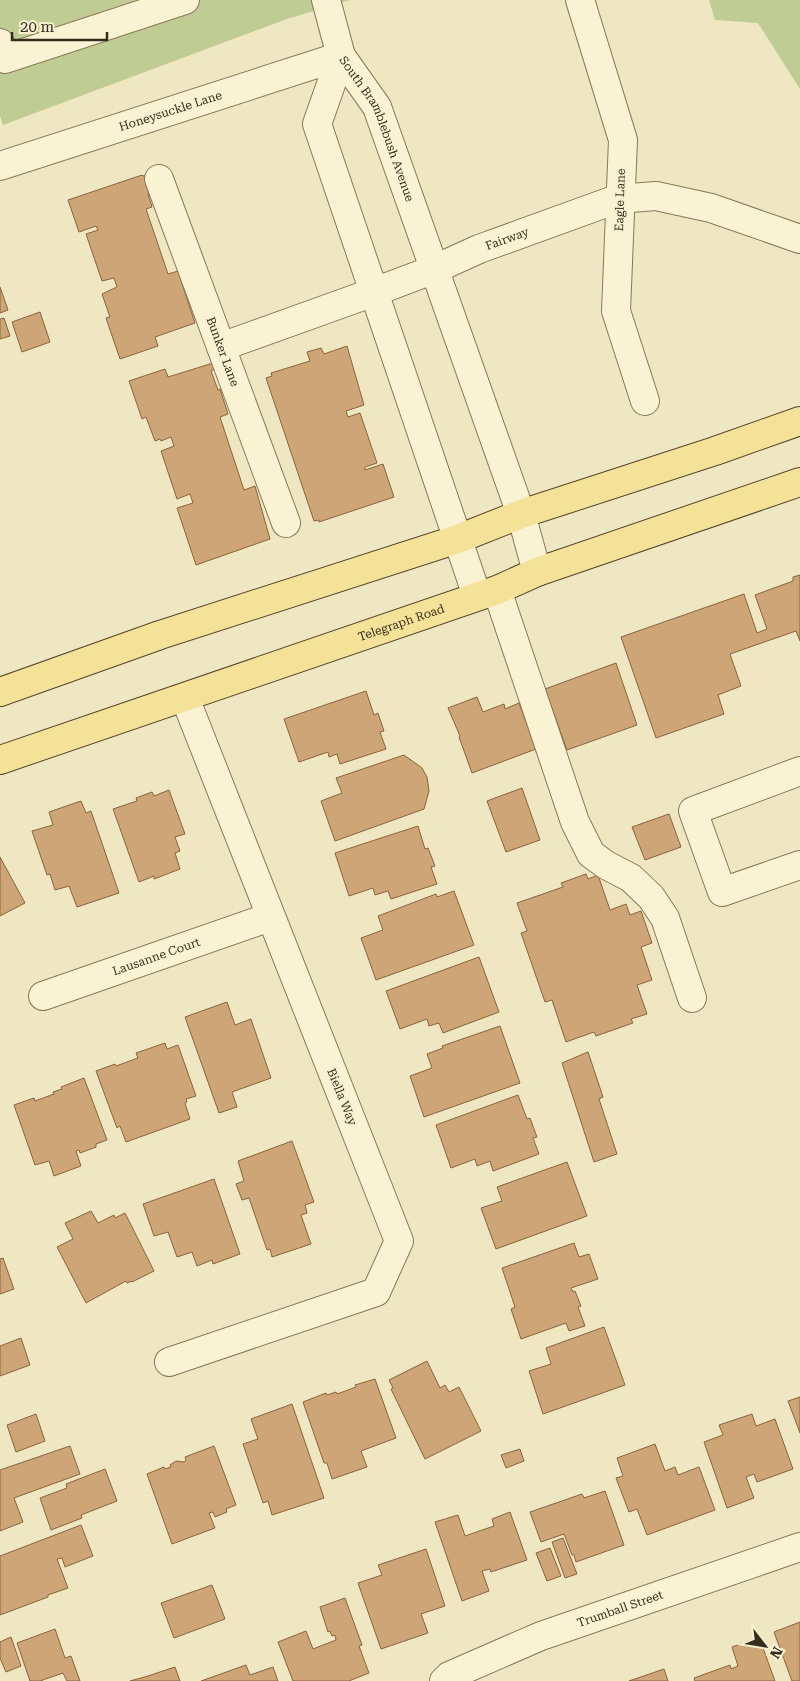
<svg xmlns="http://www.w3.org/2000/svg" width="800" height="1681" font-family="'Roboto Serif',serif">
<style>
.green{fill:#bfcd94}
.building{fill:#cea576;stroke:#88643d}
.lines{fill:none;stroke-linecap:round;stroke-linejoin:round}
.minor-casing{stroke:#887858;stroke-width:30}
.major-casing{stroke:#56452d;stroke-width:30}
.minor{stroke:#f9f3d4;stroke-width:28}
.major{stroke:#f3e297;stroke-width:28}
.labels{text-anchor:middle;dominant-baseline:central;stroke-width:4;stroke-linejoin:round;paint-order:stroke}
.street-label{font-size:12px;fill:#372d1d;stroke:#f6f0d0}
</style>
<rect width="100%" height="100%" fill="#efe7c1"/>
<!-- green -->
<g class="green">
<polygon points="0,0 350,0 287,19 3,125 0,116"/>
<polygon points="709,0 800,0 800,89 758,23 715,20"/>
</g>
<!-- building -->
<g class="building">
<polygon points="149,174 153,187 148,189 149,194 148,194 152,207 146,209 168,274 178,271 195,323 155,337 158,346 120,359 106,318 110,317 102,294 117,287 114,278 102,281 86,234 98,230 96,226 79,232 68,200 142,175 143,176"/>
<polygon points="0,287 8,310 0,313"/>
<polygon points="40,312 50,342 22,352 12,322"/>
<polygon points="4,318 10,336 0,339 0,319"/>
<polygon points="347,346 364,405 346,411 348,417 360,413 377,463 365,467 365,470 383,464 394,497 319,522 319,520 314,521 266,378 272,376 271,373 310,361 307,352 321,348 324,354"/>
<polygon points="213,363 215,369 211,371 218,390 220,389 228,414 220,417 244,490 255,486 270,539 196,565 177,508 193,503 190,494 177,499 161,451 174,446 171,437 161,441 160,439 155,441 146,417 142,419 129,381 165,369 168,377"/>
<polygon points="800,575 800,641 796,631 730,654 741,686 718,695 724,714 656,738 621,637 744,594 757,633 767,629 755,595 793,581 793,577"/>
<polygon points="616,663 637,725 567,750 545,689"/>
<polygon points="366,691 374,715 378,713 384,731 380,732 386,749 340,764 337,754 329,757 328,752 299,762 284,719"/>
<polygon points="477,697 483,712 504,704 505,709 519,703 536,749 472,773 459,737 460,736 448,708"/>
<polygon points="404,755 422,768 427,777 429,791 424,809 335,841 321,801 342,793 336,778"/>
<polygon points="522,788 540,840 506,852 487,801"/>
<polygon points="169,790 185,834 175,837 180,851 175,853 180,869 154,879 154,876 139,882 113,809 137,801 136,798 152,792 154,796"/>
<polygon points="81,801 86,813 91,811 119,893 77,907 69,886 55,890 50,874 47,875 32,831 53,825 49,812"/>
<polygon points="669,814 681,847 645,860 632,827"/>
<polygon points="418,826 425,849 428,848 435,866 431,867 437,884 391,899 388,891 375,895 373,888 349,896 335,853"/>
<polygon points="0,857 25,903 0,916"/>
<polygon points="586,874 588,879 598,875 610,910 626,904 630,915 641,911 652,943 641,947 652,980 637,985 647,1014 631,1019 633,1023 596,1036 594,1032 566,1042 552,1000 545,1002 521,933 527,931 517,903 563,887 561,883"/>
<polygon points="454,891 474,945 376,980 361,938 383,930 378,916 436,894 437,897"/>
<polygon points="479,957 499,1012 443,1033 439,1023 429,1026 427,1019 400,1029 386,991"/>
<polygon points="227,1002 235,1025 251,1019 271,1078 232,1092 237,1107 219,1113 185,1017"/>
<polygon points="500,1026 520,1083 424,1117 410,1076 432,1068 427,1054 443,1048 442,1046"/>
<polygon points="165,1043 167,1049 178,1045 196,1096 186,1099 187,1102 185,1103 190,1119 126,1142 120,1126 117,1128 96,1071 115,1064 116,1066 138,1058 136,1053"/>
<polygon points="588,1052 603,1097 599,1099 617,1154 594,1162 562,1063"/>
<polygon points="84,1078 107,1140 96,1144 96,1147 80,1153 79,1150 76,1151 81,1166 54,1176 49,1161 35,1165 14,1105 34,1098 35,1101 54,1094 53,1092 62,1089 61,1087"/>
<polygon points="518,1095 527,1119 530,1118 537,1137 533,1138 539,1154 493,1171 490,1161 477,1166 475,1159 451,1168 436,1125"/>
<polygon points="292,1141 314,1202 305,1205 307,1213 301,1215 311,1244 272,1257 270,1249 267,1250 249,1198 242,1200 236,1184 244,1181 238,1161"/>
<polygon points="567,1162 587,1216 496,1249 481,1208 502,1201 497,1187"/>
<polygon points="214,1179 240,1254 213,1264 212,1260 197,1266 192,1252 177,1257 168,1232 154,1236 143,1204"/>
<polygon points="91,1211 98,1223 114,1215 115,1218 125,1213 154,1271 132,1282 132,1281 127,1283 126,1281 86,1303 57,1247 73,1239 65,1223"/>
<polygon points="574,1243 579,1257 589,1254 598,1279 571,1288 573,1292 575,1291 581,1306 578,1307 585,1326 569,1331 566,1323 521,1339 511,1309 515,1307 502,1268"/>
<polygon points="3,1258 14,1289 0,1294 0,1259"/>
<polygon points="604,1327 625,1385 543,1414 529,1371 551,1364 546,1348"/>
<polygon points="21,1338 30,1365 0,1376 0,1346"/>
<polygon points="427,1361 440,1388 445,1385 449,1392 459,1387 481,1431 425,1459 391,1389 393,1388 389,1380"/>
<polygon points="375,1379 396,1438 361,1451 367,1467 332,1479 327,1463 324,1463 303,1402 326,1393 327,1395 336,1392 337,1394 356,1387 355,1385"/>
<polygon points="800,1397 800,1433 788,1401"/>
<polygon points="292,1404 324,1498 272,1515 268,1501 263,1503 243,1444 258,1439 251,1419"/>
<polygon points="36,1414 45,1441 16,1452 7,1425"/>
<polygon points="752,1414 756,1426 775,1419 793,1469 757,1482 754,1474 746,1477 754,1498 727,1508 704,1442 723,1435 719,1425"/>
<polygon points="655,1444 665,1471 675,1467 678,1475 699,1467 715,1510 647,1535 637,1509 629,1512 616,1478 623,1476 617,1458"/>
<polygon points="70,1446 80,1474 14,1498 23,1522 0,1531 0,1470"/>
<polygon points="214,1446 236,1505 226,1509 227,1512 215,1517 213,1512 209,1513 215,1528 172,1544 147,1474 164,1467 165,1469 171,1467 170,1465 176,1461 184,1462 186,1460 185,1457"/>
<polygon points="520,1449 524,1461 506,1468 501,1455"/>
<polygon points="105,1469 117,1501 81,1515 82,1518 51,1530 40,1498 67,1488 66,1484"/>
<polygon points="605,1491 624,1545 576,1562 574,1555 572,1555 564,1534 541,1542 530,1512 582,1494 584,1498"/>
<polygon points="510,1512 527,1560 491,1572 490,1569 482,1571 489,1591 462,1601 435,1522 458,1515 465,1536 494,1526 492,1519"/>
<polygon points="81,1525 93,1556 65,1567 62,1558 57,1559 68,1588 48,1595 48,1597 0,1615 0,1556"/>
<polygon points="563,1538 577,1574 565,1578 552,1542"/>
<polygon points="550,1548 561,1576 547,1581 536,1553"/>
<polygon points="426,1549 445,1606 421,1614 428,1633 381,1649 358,1583 382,1575 378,1565"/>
<polygon points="212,1585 225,1619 174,1638 161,1603"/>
<polygon points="345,1598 362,1645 359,1646 369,1673 349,1681 293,1681 278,1642 306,1631 313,1649 336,1640 335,1635 332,1636 330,1631 328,1632 320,1607"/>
<polygon points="800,1622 800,1681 792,1681 774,1632"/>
<polygon points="55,1629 65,1658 71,1656 80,1681 67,1681 63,1673 40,1681 30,1681 17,1643"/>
<polygon points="11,1637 21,1666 6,1672 0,1658 0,1642"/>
<polygon points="759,1637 775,1681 695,1681 694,1678 730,1665 731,1669 738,1666 732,1647"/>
<polygon points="246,1665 250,1675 273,1667 278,1681 201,1681"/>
<polygon points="175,1667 180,1681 130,1681 148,1676"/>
<polygon points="664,1669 668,1681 629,1681"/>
</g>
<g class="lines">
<defs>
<g id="minor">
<path id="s1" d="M326 0 341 56 377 107 521 514 537 572"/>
<polyline points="580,0 623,140 616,311 645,401"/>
<polyline points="0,43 5,59 185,0"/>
<polyline points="341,56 317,124 477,596"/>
<path id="s2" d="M0 166 341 56"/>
<path id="s3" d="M159 179 286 523"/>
<path id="s4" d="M221 347 374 292 435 269 479 249 617 199 656 196 711 208 800 239"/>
<polyline points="497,590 575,822 591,854 606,865 631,878 651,897 665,918 692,998"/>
<polyline points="800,771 693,811 722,892 800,865"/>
<path id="s5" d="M43 996 270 917"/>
<polyline points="169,1362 376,1292 399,1241 185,698"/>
<path id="s6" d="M444 1681 449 1676 541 1636 800 1547"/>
</g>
<g id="major">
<polyline points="0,692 160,635 458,539 521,514 715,451 800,421"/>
<path id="s7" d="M0 760 497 590 537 572 800 482"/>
</g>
</defs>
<!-- minor casing -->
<use href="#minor" class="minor-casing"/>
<!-- major casing -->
<use href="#major" class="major-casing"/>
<!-- minor -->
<use href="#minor" class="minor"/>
<!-- major -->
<use href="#major" class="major"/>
</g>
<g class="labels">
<!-- street labels -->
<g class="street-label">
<text stroke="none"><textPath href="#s2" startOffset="179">Honeysuckle Lane</textPath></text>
<text stroke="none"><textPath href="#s1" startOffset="140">South Bramblebush Avenue</textPath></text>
<text transform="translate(620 200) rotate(-88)">Eagle Lane</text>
<text stroke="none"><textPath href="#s4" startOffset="306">Fairway</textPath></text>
<text stroke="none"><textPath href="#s3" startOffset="184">Bunker Lane</textPath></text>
<text stroke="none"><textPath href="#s7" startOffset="424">Telegraph Road</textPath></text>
<text stroke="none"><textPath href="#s5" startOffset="120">Lausanne Court</textPath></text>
<text transform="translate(342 1097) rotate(68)">Biella Way</text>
<text stroke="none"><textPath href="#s6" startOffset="191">Trumball Street</textPath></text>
</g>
</g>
<!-- north arrow -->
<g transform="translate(765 1646) rotate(121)" stroke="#f6f0d0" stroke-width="4" paint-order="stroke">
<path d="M0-4L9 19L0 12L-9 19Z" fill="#372d1d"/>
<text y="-8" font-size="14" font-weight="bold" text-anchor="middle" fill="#372d1d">N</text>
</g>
<!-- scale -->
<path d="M12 32v8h95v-8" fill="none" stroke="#372d1d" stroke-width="2.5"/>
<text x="20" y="32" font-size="15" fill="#372d1d" stroke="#f6f0d0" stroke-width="4" paint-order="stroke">20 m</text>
</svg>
